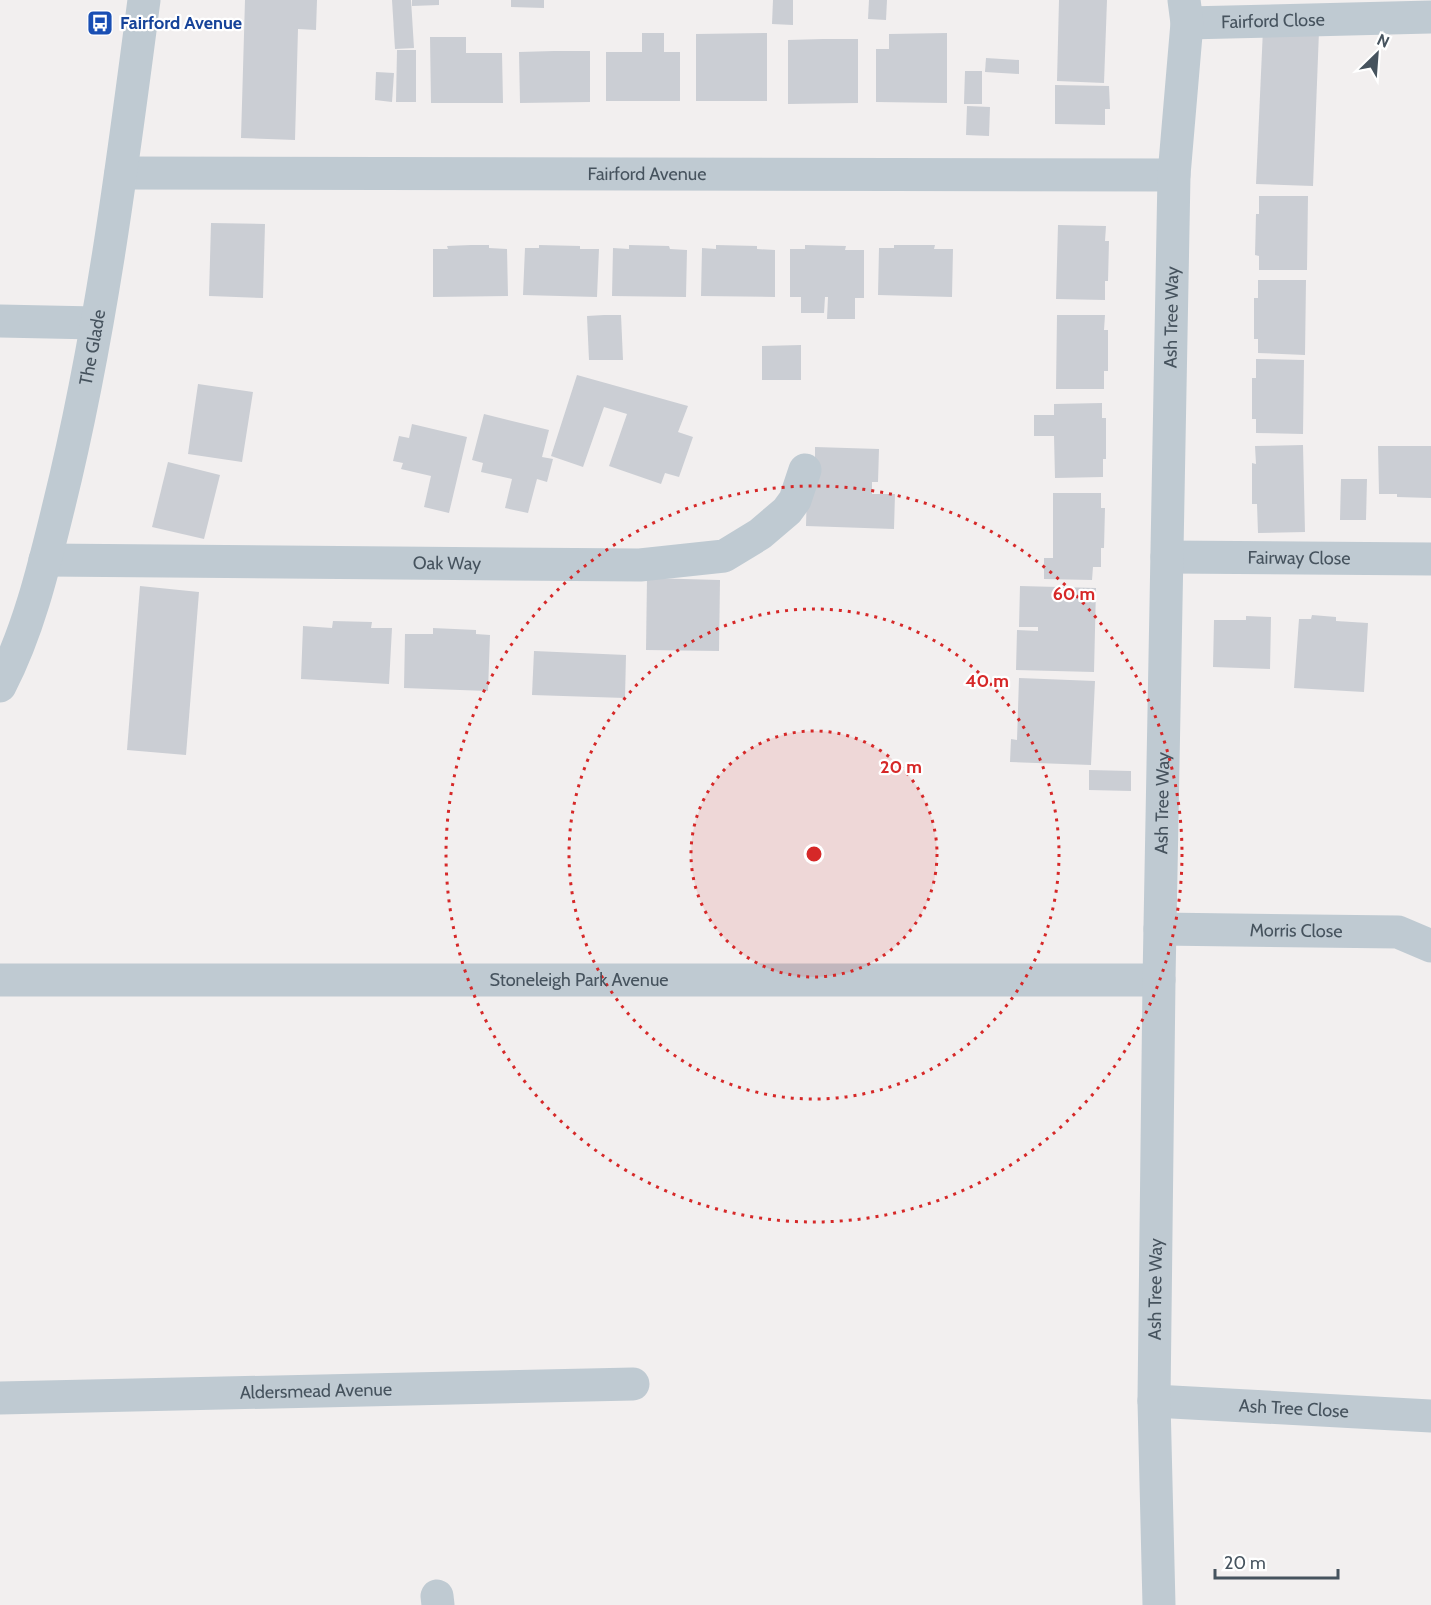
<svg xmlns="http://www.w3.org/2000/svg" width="1431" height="1605" font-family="Cabin,sans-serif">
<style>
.building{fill:#cbced4}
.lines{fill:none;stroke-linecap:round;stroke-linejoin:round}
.minor{stroke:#bfcad2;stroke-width:33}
.tertiary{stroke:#bfcad2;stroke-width:33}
.ring{fill:none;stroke:#d62828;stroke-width:3;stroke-dasharray:3 6}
.labels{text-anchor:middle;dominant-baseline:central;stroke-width:4.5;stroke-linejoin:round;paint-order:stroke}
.street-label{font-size:18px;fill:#46535e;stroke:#fff}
.transit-label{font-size:18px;font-weight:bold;fill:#164399;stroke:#fff;text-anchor:start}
.centre{fill:#d62828;stroke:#fff;stroke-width:3}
.ring-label{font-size:18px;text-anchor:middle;font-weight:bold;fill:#d62828;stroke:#fff;stroke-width:4.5;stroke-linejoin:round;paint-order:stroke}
</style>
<rect width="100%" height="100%" fill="#f2efef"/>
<!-- building -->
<g class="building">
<polygon points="245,0 317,0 316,30 298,29 295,140 241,138"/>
<polygon points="392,0 411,0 414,48 395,49"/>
<polygon points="412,0 439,0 439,5 412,6"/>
<polygon points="511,0 544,0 544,8 511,7"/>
<polygon points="773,0 793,0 793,25 772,24"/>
<polygon points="869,0 887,0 886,20 868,19"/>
<polygon points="1059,0 1107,0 1104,83 1057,81"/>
<polygon points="1263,29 1319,31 1313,186 1256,184"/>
<polygon points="642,33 664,33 664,52 680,52 680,101 606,101 606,52 642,52"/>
<polygon points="767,33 767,101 696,101 696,34"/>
<polygon points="947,33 947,103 876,102 876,49 889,49 889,34"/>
<polygon points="430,37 466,37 466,53 502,53 503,103 431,103"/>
<polygon points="823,39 858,39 858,103 788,104 788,40"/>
<polygon points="397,50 416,50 416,102 396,102"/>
<polygon points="554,51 590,51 590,102 520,103 519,52"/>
<polygon points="986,58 1019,60 1019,74 985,72"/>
<polygon points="965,71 982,71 982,104 964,104"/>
<polygon points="376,72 394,73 392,102 375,100"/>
<polygon points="1055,85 1109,86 1110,109 1105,109 1105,125 1055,124"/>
<polygon points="967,106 990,107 989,136 966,135"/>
<polygon points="1259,196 1308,196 1307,270 1259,270 1259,256 1255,255 1256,214 1259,214"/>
<polygon points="211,223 265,224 263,298 209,296"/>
<polygon points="1058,225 1106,226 1105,241 1109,241 1108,281 1105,281 1105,300 1056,299"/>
<polygon points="471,245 489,245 489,248 507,249 508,296 433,297 433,249 448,249 447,246"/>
<polygon points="539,245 580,246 580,249 599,249 597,297 523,295 525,248 539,248"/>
<polygon points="629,245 669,246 670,249 687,250 686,297 612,296 613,248 629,249"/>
<polygon points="716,245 757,246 757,249 775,250 775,297 701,296 702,248 716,249"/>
<polygon points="805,245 846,246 845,250 864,250 864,298 855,298 855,319 827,319 828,297 825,297 824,313 801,313 801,297 790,297 790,249 805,249"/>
<polygon points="894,245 935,245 934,249 953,249 952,297 878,295 879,248 894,248"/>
<polygon points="1258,280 1306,280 1305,355 1258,353 1258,339 1254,339 1254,298 1258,298"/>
<polygon points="604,315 621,315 623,360 589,360 587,316"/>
<polygon points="1057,315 1105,315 1104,330 1108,330 1108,371 1104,371 1104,389 1056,389"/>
<polygon points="801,345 801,380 762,380 762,346"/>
<polygon points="1256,359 1304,360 1303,434 1256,433 1256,419 1252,419 1252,378 1256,378"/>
<polygon points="577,375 688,406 678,432 693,437 679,477 665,473 661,484 609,466 627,414 604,407 583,467 551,456"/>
<polygon points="198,384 253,392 242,462 188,454"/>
<polygon points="1102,403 1102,418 1106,418 1106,459 1103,459 1103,477 1055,478 1054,436 1034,436 1034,415 1054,415 1054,404"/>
<polygon points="484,414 549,430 542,457 553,459 547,482 537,479 528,513 505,508 512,479 481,472 483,463 472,460"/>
<polygon points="412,424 467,437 449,513 424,507 431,476 401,469 403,463 393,461 399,436 409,438"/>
<polygon points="1303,445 1305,532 1258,533 1257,504 1252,504 1252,463 1256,464 1255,446"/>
<polygon points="1378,446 1431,446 1431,498 1397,497 1397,494 1379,494"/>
<polygon points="815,447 879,449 878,482 872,482 872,494 895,494 894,529 806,526 807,488 815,481"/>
<polygon points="168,462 220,475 204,539 152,527"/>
<polygon points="1341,479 1367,479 1366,520 1340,520"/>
<polygon points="1053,493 1101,493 1101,508 1105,508 1104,548 1101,548 1101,567 1093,567 1092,580 1044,579 1044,558 1053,558"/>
<polygon points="647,578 720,580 719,651 646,650"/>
<polygon points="140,586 199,592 186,755 127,750"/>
<polygon points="1020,586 1096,588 1094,672 1016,670 1017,630 1038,631 1038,627 1019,627"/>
<polygon points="1312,615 1336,617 1336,621 1368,623 1364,692 1294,688 1299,619 1311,619"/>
<polygon points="1246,616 1271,617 1270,669 1213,667 1214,620 1246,620"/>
<polygon points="333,621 372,622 371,628 392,628 389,684 301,679 303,626 332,628"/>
<polygon points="433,628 476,630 476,634 490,635 488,691 404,688 405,634 433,634"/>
<polygon points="534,651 626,655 625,698 532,695"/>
<polygon points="1019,678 1095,681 1091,765 1010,762 1011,739 1017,740"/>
<polygon points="1089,770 1131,771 1131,791 1089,790"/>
</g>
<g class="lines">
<!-- minor -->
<g class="minor">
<path id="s1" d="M1187 23 1431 17"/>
<path id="s2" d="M121 173 1174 175"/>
<polyline points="0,321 96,323"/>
<path id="s3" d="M1167 557 1431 559"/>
<path id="s4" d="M45 560 640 565 724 556 760 534 787 511 795 500 805 470"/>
<path id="s5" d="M1160 929 1398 932 1431 946"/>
<path id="s6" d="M0 980H1159"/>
<path id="s7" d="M0 1398 633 1384"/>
<path id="s8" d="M1154 1401 1431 1416"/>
<polyline points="437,1596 438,1605"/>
<path id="s9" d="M1159 1605 1154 1401 1159 980 1174 175 1187 23 1184 0"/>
</g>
<!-- tertiary -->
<path class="tertiary" id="s10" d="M0 686C29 630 44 566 59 505 100 339 122 169 144 0"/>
</g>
<!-- distance rings -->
<circle cx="814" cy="854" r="123" fill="#d62828" fill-opacity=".12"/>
<g class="ring">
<circle cx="814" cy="854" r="123"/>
<circle cx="814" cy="854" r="245"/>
<circle cx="814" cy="854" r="368"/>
</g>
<!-- icons -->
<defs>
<symbol id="bus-square" viewBox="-11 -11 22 22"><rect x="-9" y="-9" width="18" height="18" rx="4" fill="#1a4fb4" stroke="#fff"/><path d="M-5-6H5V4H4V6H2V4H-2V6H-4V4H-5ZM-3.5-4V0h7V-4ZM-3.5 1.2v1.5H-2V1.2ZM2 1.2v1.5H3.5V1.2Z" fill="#fff"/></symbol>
</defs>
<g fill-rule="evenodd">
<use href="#bus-square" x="85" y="8" width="30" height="30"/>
</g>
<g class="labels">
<!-- street labels -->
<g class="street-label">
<text stroke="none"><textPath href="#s1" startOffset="86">Fairford Close</textPath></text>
<text stroke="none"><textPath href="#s2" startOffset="526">Fairford Avenue</textPath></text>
<text stroke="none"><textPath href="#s9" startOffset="1288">Ash Tree Way</textPath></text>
<text stroke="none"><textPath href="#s10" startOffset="352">The Glade</textPath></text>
<text stroke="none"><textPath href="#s3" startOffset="132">Fairway Close</textPath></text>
<text stroke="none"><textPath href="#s4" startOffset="402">Oak Way</textPath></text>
<text stroke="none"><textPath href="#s9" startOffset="802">Ash Tree Way</textPath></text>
<text stroke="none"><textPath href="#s5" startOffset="136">Morris Close</textPath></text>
<text stroke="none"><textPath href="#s6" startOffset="579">Stoneleigh Park Avenue</textPath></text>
<text stroke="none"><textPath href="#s9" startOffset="316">Ash Tree Way</textPath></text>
<text stroke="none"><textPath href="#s7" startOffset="316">Aldersmead Avenue</textPath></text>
<text stroke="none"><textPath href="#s8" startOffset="140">Ash Tree Close</textPath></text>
</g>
<!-- transit labels -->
<g class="transit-label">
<text x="120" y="23">Fairford Avenue</text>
</g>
</g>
<circle cx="814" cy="854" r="9" class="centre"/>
<g class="ring-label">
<text x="1074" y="600">60 m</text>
<text x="987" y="687">40 m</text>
<text x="901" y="773">20 m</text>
</g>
<!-- north arrow -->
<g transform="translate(1377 54) rotate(25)" stroke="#ffffff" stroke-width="4.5" paint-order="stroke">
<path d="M0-4.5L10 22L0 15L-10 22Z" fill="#46535e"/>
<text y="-9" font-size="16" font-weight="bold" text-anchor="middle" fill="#46535e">N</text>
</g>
<!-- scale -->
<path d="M1215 1569v9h123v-9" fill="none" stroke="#46535e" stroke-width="3"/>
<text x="1224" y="1569" font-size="18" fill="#46535e" stroke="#ffffff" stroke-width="4.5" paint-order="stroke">20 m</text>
</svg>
